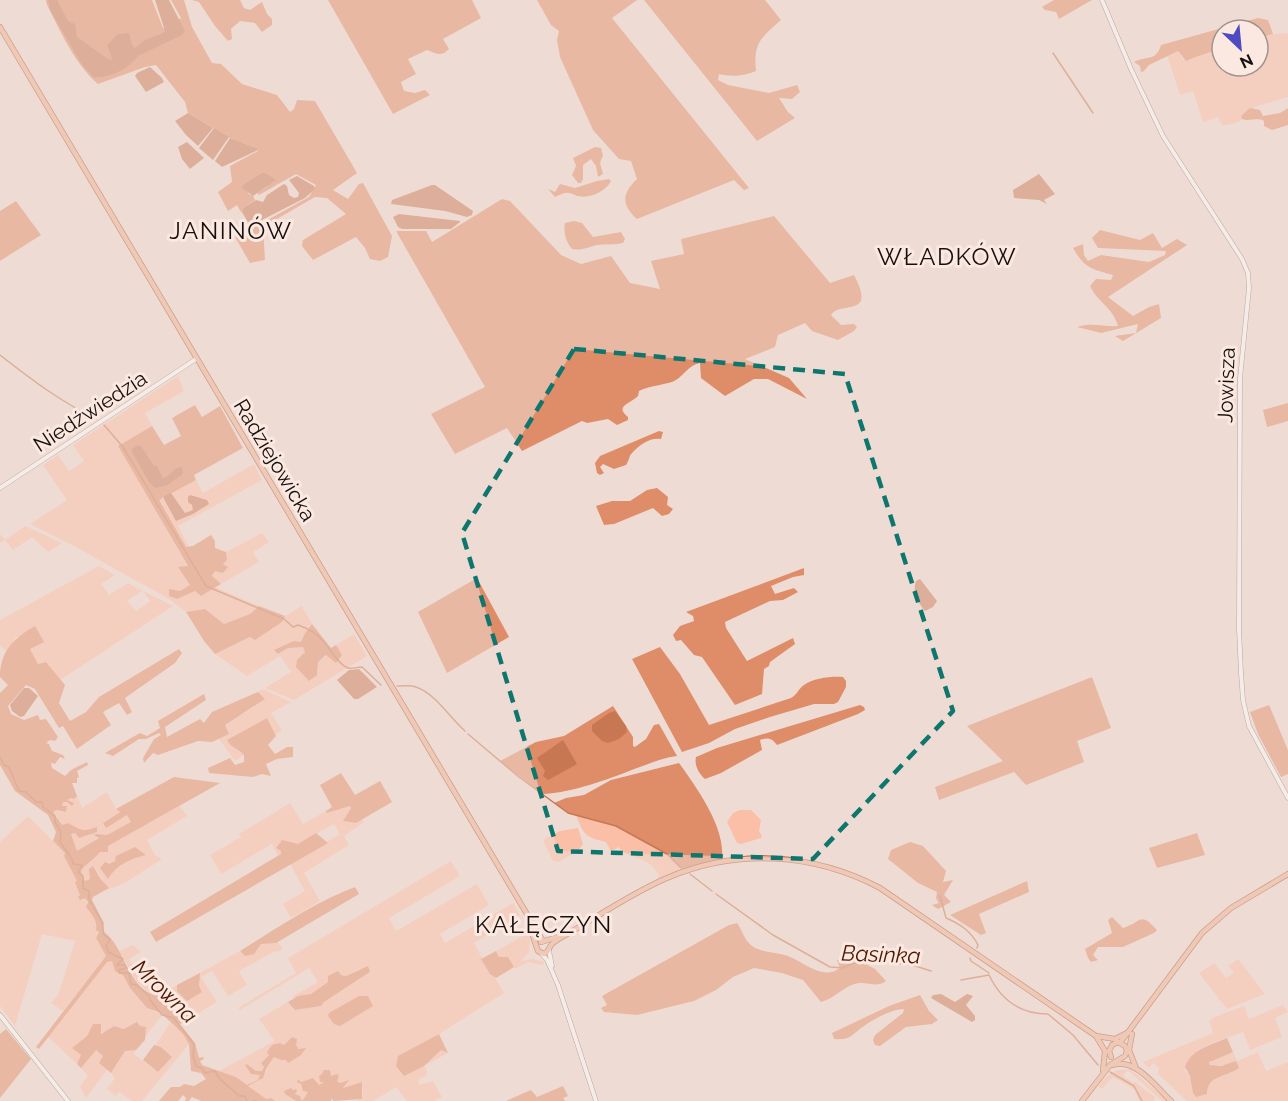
<svg xmlns="http://www.w3.org/2000/svg" width="1288" height="1101" font-family="Raleway,sans-serif">
<style>
.green{fill:#fabfa6;fill-rule:evenodd}
.forest{fill:#df8c68}
.water{fill:#c87753}
.lines{fill:none;stroke-linecap:round;stroke-linejoin:round}
.stream{stroke:#c87753;stroke-width:1.5}
.minor-casing{stroke:#796962;stroke-width:5}
.major-casing{stroke:#9e5534;stroke-width:6}
.minor{stroke:#fff;stroke-width:4}
.major{stroke:#f1af92;stroke-width:4.5}
.marked{fill:none;stroke:#0f766e;stroke-width:4.5;stroke-dasharray:12 8;stroke-linejoin:round}
.labels{text-anchor:middle;dominant-baseline:central;stroke-width:6;stroke-linejoin:round;paint-order:stroke}
.street-label{font-size:21px;fill:#16100e;stroke:#fbe9e1}
.water-label{font-size:22px;font-style:italic;fill:#4c1900;stroke:#fbe9e1}
.quarter-label{font-size:24px;letter-spacing:1.5px;fill:#16100e;stroke:#fbe9e1}
</style>
<rect width="100%" height="100%" fill="#eedcd4"/>
<!-- green -->
<g class="green">
<path d="M1288 33V97C1273 102 1254 105 1242 115V119C1237 124 1229 125 1222 125L1218 117 1203 122 1193 91 1180 95 1167 55 1178 51 1183 59 1186 61 1205 52H1211L1217 45 1212 44V39L1222 37V66H1258V38L1273 34Z"/>
<polygon points="178,376 184,391 145,413 152,426 118,446 188,567 178,567 190,585 180,591 177,599 195,591 201,596 215,587 259,606 250,614 224,624 205,609 186,612 169,599 74,546 30,524 67,500 43,465 58,455 69,471 84,461 73,445"/>
<polygon points="254,464 262,480 178,526 189,547 186,547 158,500 196,480 203,493"/>
<polygon points="25,526 62,543 48,552 32,537 13,550 5,540 0,543 0,534 5,540"/>
<polygon points="262,533 269,542 253,552 259,562 221,584 212,577 215,571 227,566 223,564 227,560 226,552"/>
<polygon points="99,566 115,575 101,584 109,595 128,583 142,591 127,601 136,611 150,601 143,591 173,606 60,680 46,662 38,664 30,649 43,642 16,637 7,651 0,646 0,620"/>
<polygon points="302,606 312,624 305,633 301,642 294,641 278,654 288,648 303,646 305,652 297,660 317,675 318,662 327,655 336,662 341,655 336,645 354,634 367,656 294,700 265,688 291,672 280,656 247,676 215,654 282,622 285,616"/>
<path d="M263 689 291 702 271 713 282 730 275 735 267 718 227 740C231 748 239 749 244 755L235 761 219 739 229 734 225 725 264 700 258 692Z"/>
<path d="M611 780 684 870 656 880 659 875C648 854 626 860 619 847L611 851 606 842C586 837 584 836 576 815Z"/>
<polygon points="107,792 116,809 120,811 103,823 106,827 127,815 131,822 106,836 101,834 99,837 77,852 71,834 75,833 79,838 92,829 81,831 61,826 57,816 52,812 56,810 63,812 62,802 67,802 72,806 67,800 71,798 74,799 77,796 82,808"/>
<polygon points="290,803 303,824 326,811 327,813 350,806 351,808 346,817 348,821 356,823 362,819 364,822 344,836 349,845 304,873 320,901 291,918 283,904 305,891 290,864 340,834 334,824 298,844 291,843 277,848 281,851 281,854 278,856 272,844 221,874 210,855 241,837 239,834"/>
<polygon points="180,806 187,816 147,840 155,855 162,859 125,883 107,890 108,888 93,866 91,879 85,881 81,870 87,861 95,858 100,852 108,846"/>
<polygon points="740,810 751,810 761,820 759,831 762,836 761,838 741,844 737,843 727,822 733,813"/>
<path d="M28 816 65 853 64 856 76 876 78 882H75L81 895 78 896 85 897 89 912C94 916 98 923 96 930L99 932 96 938 106 956 63 1011 51 1003 59 993 75 941 42 934 15 1026 0 1006V842Z"/>
<polygon points="578,828 583,844 578,851 559,862 553,861 544,843 544,839 560,831"/>
<path d="M451 861 460 876 389 918 396 931 477 884 489 905 440 934 445 943 513 903 520 915 474 943 490 973 495 978 504 993 439 1034 398 1056 424 1066 441 1049 448 1053 424 1066 427 1071 426 1076 419 1079V1085L433 1081 442 1097 435 1101H407L396 1087 373 1101H352H357L363 1095 362 1082 343 1088 348 1082 344 1081 340 1083 331 1076 330 1070 319 1076 320 1082 326 1081 319 1085 313 1078 301 1082 299 1080 303 1089 308 1092 303 1100 301 1101 295 1093 296 1089 285 1094 296 1101H275L271 1098 266 1099 248 1086 255 1082 247 1085 236 1077 219 1071 273 1042 274 1040 259 1019 288 1002 295 1010 321 1006 324 1002 370 972 359 969 346 976 341 975 311 994 294 999 293 996 318 982 309 968 240 1010 238 1008 296 973 288 958ZM292 1037 297 1049H304L281 1060 274 1057 267 1067V1071L258 1080 260 1075 245 1065 247 1064 256 1071H262L264 1067 261 1062 269 1055 271 1049 284 1045Z"/>
<polygon points="528,933 530,941 529,953 521,961 533,959 544,962 543,965 528,962 515,969 508,957 499,957 496,951"/>
<path d="M278 942 283 949 277 952 275 951 239 971 247 985 228 996 212 971 201 977 217 1002 190 1018 186 1014 170 1007 168 1001C149 994 138 987 129 968 126 962 124 957 119 951L133 945 141 952 129 959 142 981 159 995 240 951 245 956 261 944Z"/>
<polygon points="1238,959 1265,994 1227,1009 1199,973 1214,963 1226,978 1234,973 1228,966"/>
<polygon points="107,961 113,961 115,967 123,974 130,988 147,1008 162,1015 145,1037 145,1027 124,1029 114,1026 107,1031 87,1036 72,1048 81,1055 77,1064 48,1037"/>
<path d="M1283 1005 1288 1012 1275 1018 1282 1037 1250 1050 1243 1032C1223 1040 1189 1046 1185 1070L1192 1080V1090L1206 1092C1211 1076 1224 1076 1237 1070L1236 1061 1226 1065 1212 1066 1209 1062 1233 1052 1237 1061 1258 1052 1266 1071 1288 1062V1101H1187L1158 1074 1159 1068 1154 1063 1149 1068 1143 1062 1213 1033 1209 1021 1214 1017 1244 1006 1249 1019Z"/>
<polygon points="170,1023 183,1034 189,1044 142,1101 132,1101 119,1092 116,1096 107,1089 115,1078 111,1073 125,1051 136,1050 134,1054 158,1072 172,1057 161,1047 155,1046"/>
<polygon points="95,1050 104,1056 99,1063 107,1070 86,1098 80,1086 88,1076 81,1068"/>
<path d="M1129 1068 1168 1101H1162L1130 1072 1127 1071 1123 1076 1133 1083 1135 1082 1155 1097 1154 1101H1139L1134 1089 1113 1077 1102 1089 1098 1087C1107 1075 1112 1068 1128 1070Z"/>
</g>
<!-- forest -->
<g class="forest">
<path d="M46 0H152L163 28 181 18 171 0H184L192 27 212 63 221 64 242 84 277 95 290 112 294 109 297 100 315 101 357 173 333 190 348 199 359 184 363 183 392 236 388 257 380 261 370 259 365 248 356 237 313 260 302 246 303 240 346 214 327 198 315 197 263 227 265 260 250 263 235 237 250 230 249 227 262 223 309 197 316 185 296 174 259 195 257 193 268 186 247 193 253 196 255 200 243 208 242 212H241L237 205 228 211 218 192 232 182 230 166 258 151 257 148 230 138 188 113 185 102 156 65 145 67 98 84C74 63 61 32 47 5Z"/>
<polygon points="192,0 240,0 244,8 250,10 262,2 267,14 272,19 272,25 262,32 255,23 240,21 231,29 232,39 228,41 215,26 199,2"/>
<path d="M328 0H472L481 18 443 39 449 49C441 57 437 54 427 50L408 59 416 74 401 82 404 91 415 93 425 90 430 95 393 114Z"/>
<path d="M537 0H637L612 18 749 188 744 190 734 180 637 219C621 205 622 193 637 179L631 161 619 159 593 130 560 57 557 40 559 31 551 25Z"/>
<path d="M644 0H765L781 20C761 38 753 43 756 71 745 76 731 77 719 74L718 80 728 85 769 93 797 85 800 92 792 99 779 98 788 112 795 118 757 141Z"/>
<polygon points="1054,0 1092,0 1059,19 1056,12 1045,10 1042,7"/>
<path d="M1258 18 1268 20 1273 34 1258 38V30H1222V37L1212 40V44L1217 45 1216 50C1206 54 1196 56 1186 61L1178 51 1149 65 1144 71 1141 72 1140 66 1134 62C1147 55 1156 62 1161 45Z"/>
<path d="M1250 108 1260 110 1263 116 1280 113 1288 108V125L1272 130 1264 126V121C1257 117 1249 122 1242 119L1241 116Z"/>
<polygon points="595,147 601,148 603,155 600,163 603,174 598,177 596,166 591,159 583,165 583,179 581,183 578,183 572,175 576,166 573,158"/>
<path d="M609 179 611 181C606 191 590 199 578 196 573 195 575 194 569 193 564 192 560 195 555 197L548 189 555 192 560 184 575 188 597 181Z"/>
<path d="M502 199 510 201 561 255 581 264 611 256 630 283 660 289 651 261 684 254 681 239 774 216 830 283 854 275C877 319 841 300 831 315L841 325 854 324 857 327 854 331 838 340 812 331 805 323 778 335 775 347 745 359 789 378 807 399 768 379H754L725 396 701 378 700 363C688 366 685 374 676 380 668 385 650 385 639 391L638 396C630 404 614 406 628 417V420L617 425 608 419 587 423 582 421 522 451 507 428 455 454 431 414 485 387 396 231H426L432 242Z"/>
<polygon points="16,201 41,235 0,261 0,211"/>
<path d="M574 221 582 223 593 237 621 232 625 239 623 243C615 245 606 244 597 245 588 247 582 251 572 249 566 242 563 232 565 223Z"/>
<path d="M1100 230 1140 240 1153 233 1162 248 1177 239 1187 245 1108 297 1133 316 1149 307 1159 304 1161 318 1123 341 1115 336 1136 333 1138 324 1101 333 1077 327C1090 322 1105 327 1118 326 1113 307 1098 303 1090 286L1096 279 1111 280 1113 275C1092 269 1085 269 1073 248L1083 244 1084 255 1088 261 1101 255 1149 262 1165 255 1166 251 1098 248 1092 238Z"/>
<polygon points="1288,403 1288,421 1267,427 1263,410"/>
<polygon points="195,405 202,417 220,406 243,448 194,475 196,480 159,500 186,547 193,546 211,535 215,541 215,548 226,552 227,560 223,564 228,567 223,573 215,571 212,576 221,584 201,596 195,591 177,599 169,596 169,589 180,591 190,585 178,567 188,566 118,446 152,426 164,445 181,436 172,418"/>
<path d="M659 431 663 432 661 439C651 437 640 444 632 453 629 456 629 461 626 465L614 469 603 464 600 467 604 473 600 475 597 473 595 463 600 456Z"/>
<polygon points="657,488 668,497 667,505 673,509 669,514 662,516 653,508 614,524 604,525 596,506 612,501 630,501 647,490"/>
<polygon points="804,568 804,575 793,577 771,586 775,594 794,588 798,592 783,600 770,601 725,622 726,628 747,661 793,638 795,644 770,662 769,666 764,669 762,694 735,705 702,657 694,655 681,640 676,641 673,635 680,626 694,621 693,616 686,612"/>
<polygon points="477,578 509,637 447,673 418,612"/>
<polygon points="259,606 285,616 282,622 255,640 250,637 215,654 204,641 186,612 205,609 224,624 250,614"/>
<polygon points="312,624 331,648 336,645 342,655 336,663 326,655 318,662 317,675 309,681 296,667 297,660 305,652 303,647 288,648 278,654 274,650 294,641 301,642 305,633"/>
<path d="M35 626 44 642 30 649 38 664 46 662 65 685 59 703 70 721 86 712 99 697 179 649 182 653 175 663 125 698 132 712 127 715 119 703 103 712 111 725 77 749 63 726 59 728 35 689 26 685 8 706 11 714 24 720 38 715 40 720 46 719 58 737 55 741 50 740 46 743 49 744 52 751 63 755 65 759 60 757 55 764 51 763 52 768 65 776 71 770 87 762 88 765 77 771 79 777 77 778V783H72L77 796 74 799 71 798 67 800 74 803 72 806 67 802H63L62 806H67L66 812 56 810 53 812 62 825 68 823C82 831 83 832 97 827V832L79 838 75 833 71 834 77 851 99 838 94 835 96 834 107 835 131 822 127 815 106 828 103 823 120 812 116 809 174 777 220 783 108 846V852H100C94 860 87 862 81 871L85 881 90 879 89 869 93 866 100 878 109 888 93 897 92 900 104 923 103 931C121 944 125 970 140 986 150 997 161 994 168 1001 170 1003 170 1006 172 1008L177 1006H183L190 1018 180 1024 195 1043 199 1058 203 1057 204 1059 200 1061 202 1065 236 1077 247 1085 258 1080 260 1075 251 1074 245 1065 247 1064 256 1071H262L264 1067 261 1063 269 1055 267 1052 272 1045 280 1043 284 1045 292 1037 297 1039 296 1046 298 1047V1049L306 1048 301 1055 288 1063 286 1060H281L274 1057 267 1067 263 1078 248 1086 266 1099 271 1098 275 1101H201L192 1097 189 1101H185L186 1098 183 1095 178 1101H159L171 1087H180L184 1084 194 1086 206 1079 201 1073 191 1071 189 1044 183 1034 161 1013 147 1008 130 988 123 975 115 971 112 961 107 962 39 1049 36 1047 106 956 96 938 99 932 96 930C98 920 91 914 86 907L88 902 85 898 80 900 78 897 80 895 75 882 77 881 64 856 65 853 53 841 56 832 48 815 15 791 0 765V693L8 685 0 677C0 651 14 638 35 626Z"/>
<path d="M660 647 680 674 709 725 791 698C798 694 798 689 804 685 813 678 832 676 843 677L846 681V687L838 702 834 704H814L770 717 735 729 709 743 682 752 632 659Z"/>
<polygon points="1092,677 1111,728 1077,741 1084,762 1026,785 1014,772 939,800 935,787 1003,761 967,726"/>
<polygon points="258,692 265,699 225,725 229,734 212,742 198,741 158,755 153,753 144,763 143,758 154,739 161,735 159,733 146,739 139,739 113,756 105,753 140,733 147,736 160,728 158,721 204,694 206,700 165,727 167,737 200,719 204,723 212,712"/>
<path d="M860 705 864 707 865 710 858 714 777 745C772 738 768 737 760 740L762 750 721 773 705 779C699 774 694 765 696 757L717 748Z"/>
<polygon points="1269,705 1288,750 1288,774 1281,777 1258,734 1250,712"/>
<path d="M613 706 633 737V746L635 747 646 739 654 725 659 724 677 756C662 758 651 763 637 768 609 779 572 793 542 794L500 761 536 742 564 736Z"/>
<path d="M267 718 276 736 268 745 275 754 287 747H293V757L277 759 266 764 271 776 262 774 253 777 209 773 208 768 230 758 235 765 244 762V755C239 749 231 748 227 740Z"/>
<path d="M679 763C697 788 726 828 722 860L684 870 667 854 616 826 568 813 554 803 566 798 584 795 611 780Z"/>
<polygon points="341,773 355,795 380,781 392,802 356,823 343,821 351,808 350,806 327,813 326,811 332,807 320,785"/>
<polygon points="316,833 328,843 156,942 150,932 281,854 281,851 276,848 282,840 298,844"/>
<polygon points="1197,833 1205,855 1157,868 1149,848"/>
<polygon points="910,842 923,846 946,871 943,882 953,880 944,895 951,902 938,909 932,905 939,903 936,898 937,892 918,883 888,859 891,850"/>
<path d="M135 847 146 855C130 859 117 864 108 879L100 868 105 862 109 864 115 861 116 856Z"/>
<polygon points="1027,881 1029,892 979,914 986,933 981,935 950,915"/>
<path d="M355 887 359 894 276 943 261 944 254 954 245 956 240 951C277 928 315 902 355 887Z"/>
<path d="M1112 917 1123 928C1143 922 1139 911 1157 930L1154 933 1123 947H1098L1093 955 1098 960 1091 962 1088 958 1085 949 1112 933 1108 920Z"/>
<path d="M737 923C743 931 744 940 752 946 762 953 777 952 788 956 804 962 823 981 840 968L837 960 846 959 843 954 845 953 875 969 886 981C877 988 869 982 859 983 846 984 834 999 821 1002L803 980 782 973 754 968 733 977 716 990 694 1001 637 1015 604 1012 601 1008 607 1005 602 996 729 925Z"/>
<polygon points="496,951 499,957 508,957 514,967 496,978 490,974 481,959"/>
<polygon points="368,966 370,972 324,1002 321,1006 295,1010 288,1002 298,996 311,994 328,982 328,976 338,971 341,975 346,976"/>
<polygon points="200,973 199,986 202,992 187,1001 177,991 177,985"/>
<path d="M920 995 929 1011 938 1020 932 1024 906 1027 880 1046 875 1045 873 1040 875 1035 903 1013 904 1009C892 1009 874 1019 864 1026 852 1034 851 1041 834 1039L832 1033 889 1006Z"/>
<polygon points="359,996 368,996 373,1006 340,1026 334,1024 328,1016 329,1013"/>
<polygon points="137,1022 140,1026 146,1027 145,1040 136,1050 125,1051 111,1073 99,1063 103,1056 96,1050 81,1068 77,1064 81,1055 72,1048 87,1036 93,1024 101,1024 101,1034 114,1026 124,1029"/>
<polygon points="6,1029 31,1059 0,1098 0,1034"/>
<polygon points="439,1034 448,1053 441,1050 424,1066 404,1076 396,1066 398,1056"/>
<path d="M1227 1038 1233 1052 1212 1061 1209 1062 1210 1065 1221 1066 1236 1061 1239 1068C1227 1077 1207 1075 1207 1094L1196 1097 1193 1093 1190 1076 1185 1067C1191 1049 1211 1045 1227 1038Z"/>
<polygon points="154,1045 161,1047 172,1057 158,1072 143,1060"/>
<polygon points="324,1070 330,1070 331,1076 337,1074 339,1076 337,1081 340,1083 349,1080 343,1088 362,1082 362,1099 334,1101 331,1099 331,1101 296,1101 285,1094 284,1091 291,1088 293,1090 296,1089 297,1091 295,1094 300,1096 301,1100 303,1100 308,1092 303,1091 301,1084 297,1082 298,1079 301,1082 313,1078 319,1085 324,1082 320,1082 319,1076 322,1074"/>
<polygon points="563,1086 568,1096 563,1098 565,1101 506,1101 531,1090 537,1097"/>
</g>
<!-- water -->
<g class="water">
<path d="M48 0H57L68 21 75 24 77 37 108 59 112 60V58L107 45 118 34 129 33 132 45 135 48 145 40 163 33 165 31 155 0H169L185 31 182 35 138 56C128 69 109 79 93 77L81 63 50 10Z"/>
<polygon points="150,67 162,78 164,82 146,92 135,76 137,73"/>
<polygon points="188,113 213,128 198,146 186,135 175,121"/>
<polygon points="214,128 229,137 213,160 199,148"/>
<polygon points="230,138 257,148 258,150 222,167 215,161"/>
<polygon points="187,142 204,158 190,169 182,159 178,147"/>
<polygon points="262,173 265,173 276,180 253,196 242,188 243,185"/>
<polygon points="1039,174 1055,194 1044,200 1047,204 1039,200 1014,198 1013,190"/>
<polygon points="297,176 314,186 315,189 305,198 250,226 242,212 243,208 256,200 263,202 267,195 284,184 287,186 289,195 294,198 298,197 299,193 289,180"/>
<polygon points="432,185 435,185 473,211 472,215 467,217 445,211 391,204 392,200"/>
<polygon points="399,214 460,221 460,222 451,229 402,229 398,227 393,217"/>
<path d="M138 445 141 446 154 466H157L163 478C171 477 172 467 182 467L183 474 167 485 155 488 149 482 132 452V449Z"/>
<polygon points="171,493 185,513 193,510 192,505 188,502 188,497 190,495 207,500 209,504 193,514 176,521 164,499 164,496"/>
<path d="M920 579 937 601 933 607 925 611C918 603 912 591 916 581Z"/>
<polygon points="359,669 377,687 358,699 354,699 337,680 349,670"/>
<polygon points="24,688 29,688 38,696 24,716 20,717 12,711 10,705"/>
<polygon points="615,711 626,726 627,732 619,739 608,743 602,741 592,731 592,725 609,713"/>
<polygon points="563,740 577,764 548,780 543,776 545,771 537,758"/>
<polygon points="941,994 955,1002 967,994 973,996 966,1005 975,1016 975,1020 972,1022 931,998 933,995"/>
</g>
<g class="lines">
<!-- stream -->
<g class="stream">
<polyline points="1053,53 1093,113"/>
<path d="M0 355C31 379 62 403 97 419"/>
<path d="M104 425 123 447 206 586 284 619 293 627 298 625C307 628 316 633 322 640 329 646 338 665 348 668 351 669 358 667 362 667L381 685"/>
<path d="M397 686C402 686 411 685 416 687 436 694 449 717 465 731"/>
<polyline points="468,734 519,777 568,813 616,826 667,854 681,868"/>
<path d="M0 757 4 765 9 767 19 791 26 792 36 802H42L43 807 55 816V822L61 832 60 842 72 859 73 864 82 865 78 872 83 876V888L89 891V899L102 922 104 935 110 939 106 946 108 952 123 959 117 965H125L126 968 119 970V973H129L131 984 137 985 149 996 150 1000 162 1015 174 1018C179 1028 188 1034 194 1045L193 1056 196 1066 202 1068 205 1073 215 1071C221 1084 230 1086 239 1096H245L247 1101"/>
<polyline points="690,874 712,891"/>
<polyline points="716,894 773,935 830,967 843,968 853,963 890,963 912,965 931,971"/>
<path d="M940 896 946 918C960 924 971 931 978 945L977 948"/>
<polyline points="970,958 971,961 989,973"/>
<path d="M961 980 989 975C1001 1000 1020 1014 1048 1014L1073 1035 1098 1065"/>
<polyline points="1110,1072 1134,1086 1142,1101"/>
<polyline points="253,1101 256,1101"/>
</g>
<defs>
<g id="minor">
<polyline points="1102,0 1131,69 1163,136 1242,259 1248,273 1249,288 1240,378 1239,629 1241,673 1243,700 1249,726 1288,798"/>
<polyline points="0,488 196,359"/>
<polyline points="549,951 552,966"/>
<polyline points="542,954 547,960 558,985 596,1101"/>
<polyline points="0,1015 68,1101"/>
</g>
<g id="major">
<polyline points="0,27 543,941"/>
<path d="M528 922 538 951 544 954C550 951 548 948 552 944 557 939 566 935 571 932 603 913 634 892 667 878 737 848 814 853 880 888L1096 1036 1115 1039 1129 1032"/>
<polyline points="541,942 561,936"/>
<polyline points="1132,1034 1129,1050 1136,1068"/>
<polyline points="1096,1036 1105,1051 1103,1070"/>
<polyline points="1120,1043 1202,933 1231,908 1288,874"/>
<path d="M1113 1065C1135 1057 1157 1088 1171 1101"/>
<polyline points="1082,1101 1110,1065 1125,1056 1127,1051 1125,1046 1118,1042 1112,1045 1109,1051 1111,1057"/>
</g>
</defs>
<!-- minor casing -->
<use href="#minor" class="minor-casing"/>
<!-- major casing -->
<use href="#major" class="major-casing"/>
<!-- minor -->
<use href="#minor" class="minor"/>
<!-- major -->
<use href="#major" class="major"/>
</g>
<!-- marked area -->
<path d="M0 0H1288V1101H0ZM574 349 845 374 953 711 813 859 558 851 462 533Z" fill="#eedcd4" fill-opacity=".55" fill-rule="evenodd"/>
<path class="marked" d="M574 349 845 374 953 711 813 859 558 851 462 533Z"/>
<g class="labels">
<!-- street labels -->
<g class="street-label">
<text transform="translate(1226 385) rotate(-88)">Jowisza</text>
<text transform="translate(90 411) rotate(-33)">Niedźwiedzia</text>
<text transform="translate(275 460) rotate(59)">Radziejowicka</text>
</g>
<!-- water labels -->
<g class="water-label">
<text transform="translate(881 954) rotate(2)">Basinka</text>
<text transform="translate(165 991) rotate(44)">Mrowna</text>
</g>
<!-- quarter labels -->
<g class="quarter-label">
<text x="231" y="230">JANINÓW</text>
<text x="947" y="256">WŁADKÓW</text>
<text x="544" y="924">KAŁĘCZYN</text>
</g>
</g>
<!-- north arrow -->
<g transform="translate(1240 48) rotate(154)"><circle r="28" fill="#fbe9e1" stroke="#9f928d" stroke-width="1.5"/>
<path d="M0-4.5L10 22L0 15L-10 22Z" fill="#4f4ac1"/>
<text y="-9" font-size="16" font-weight="bold" text-anchor="middle" fill="#16100e">N</text>
</g>
</svg>
